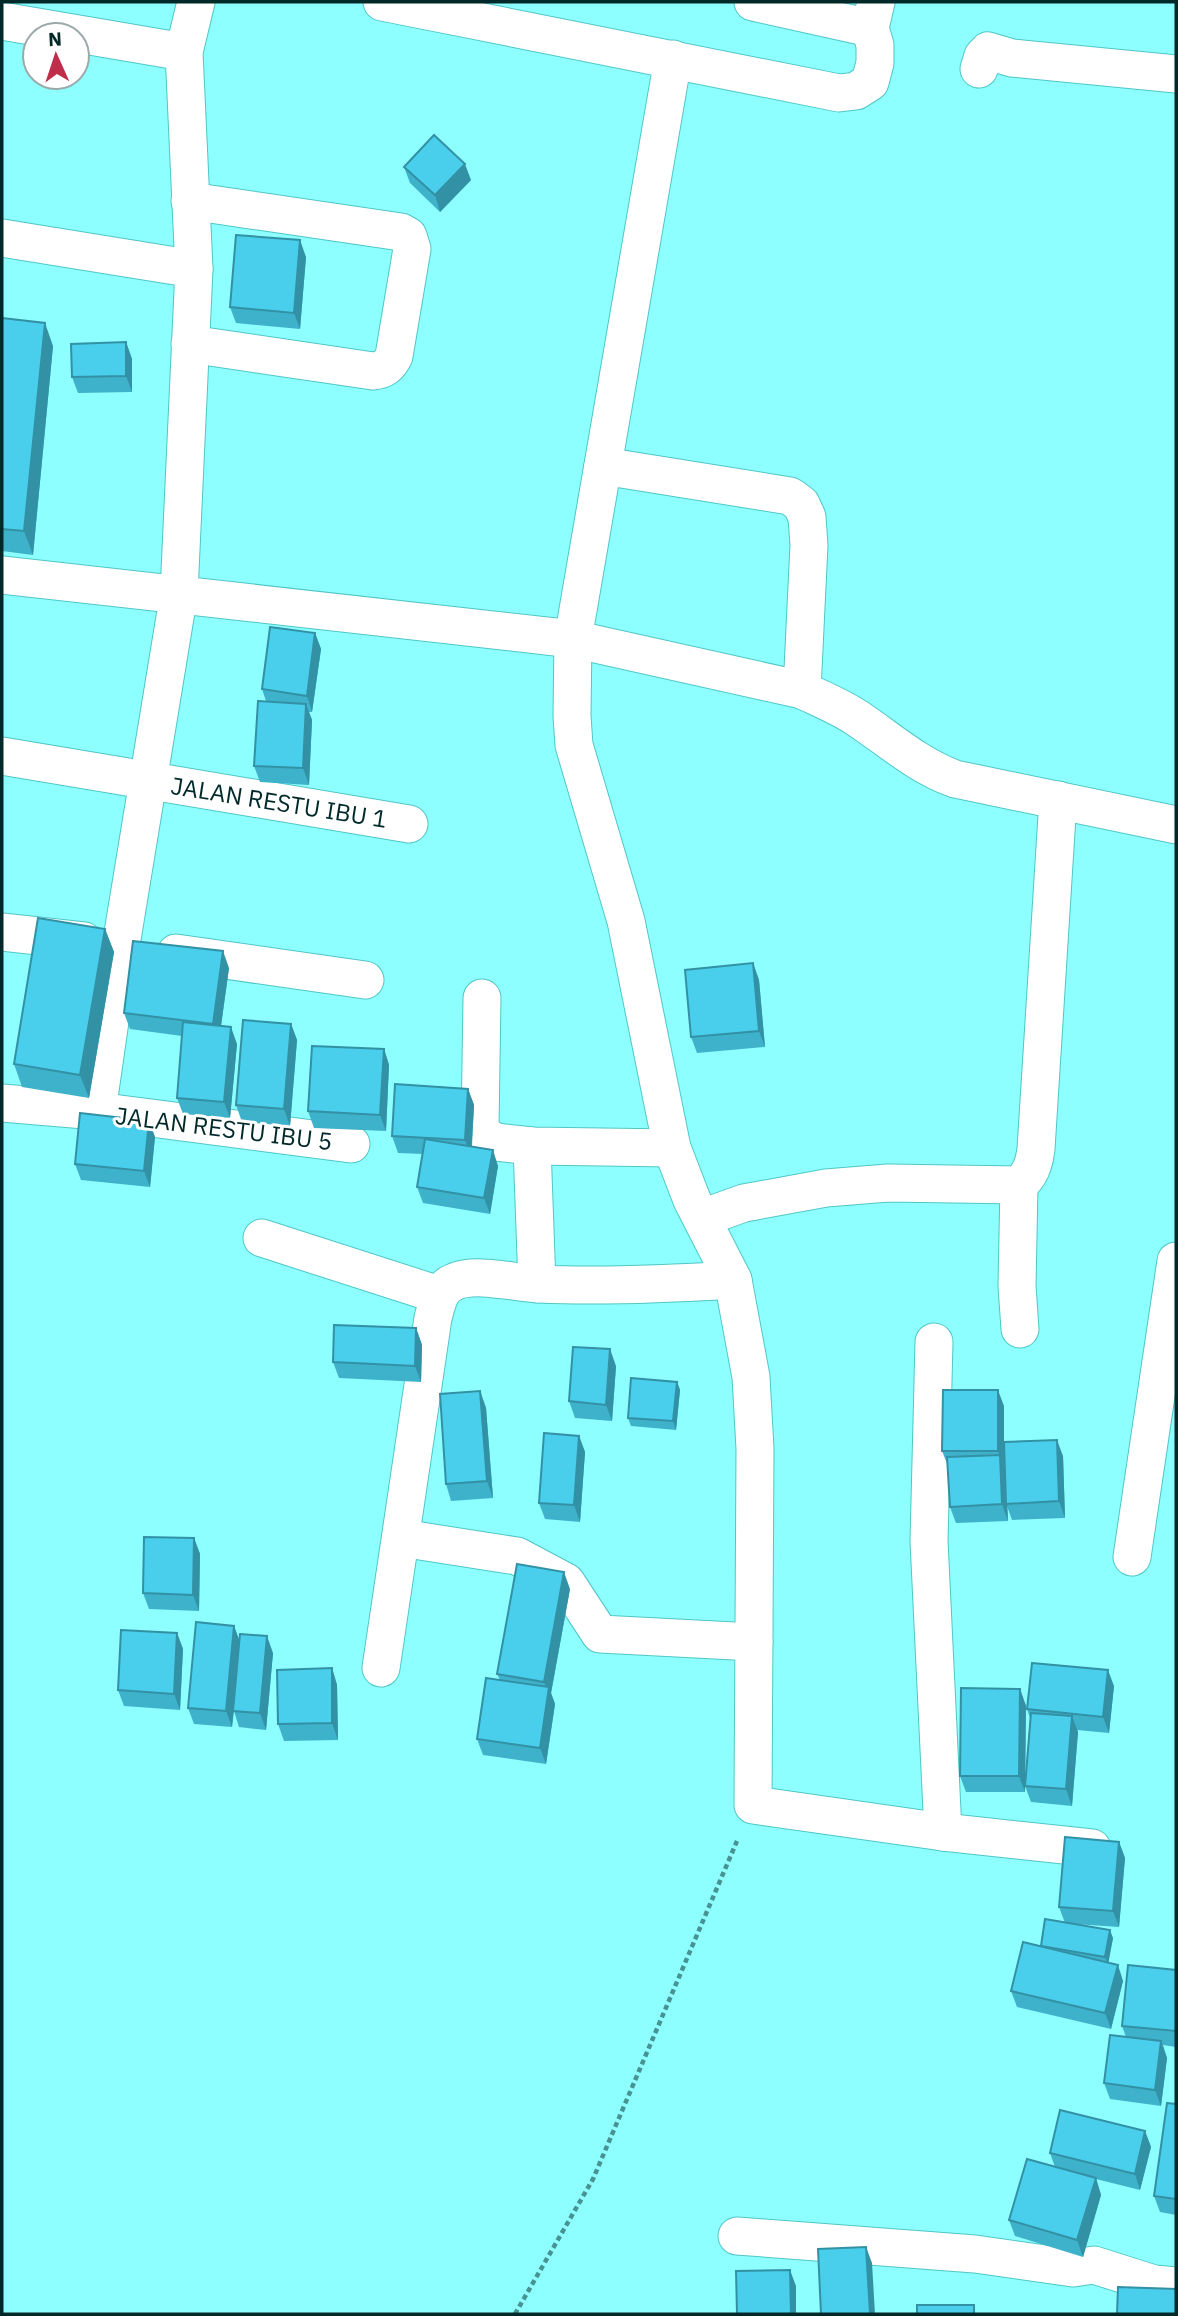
<svg xmlns="http://www.w3.org/2000/svg" width="1178" height="2316" font-family="'IBM Plex Sans',sans-serif">
<style>
.lines{fill:none;stroke-linecap:round;stroke-linejoin:round}
.street-casing{stroke:#51c6c6;stroke-width:39}
.path{stroke:#479393;stroke-width:4.5;stroke-dasharray:5 3.5;stroke-linecap:butt}
.street{stroke:#fff;stroke-width:37}
.wall{fill:#3fb2cb}
.shaded-wall{fill:#3391a5}
.building{fill:#49cfec;stroke:#3391a5;stroke-width:2}
.labels{text-anchor:middle;dominant-baseline:central;stroke-width:6;stroke-linejoin:round;paint-order:stroke}
.street-label{font-size:24px;fill:#022929;stroke:#fff}
</style>
<rect width="100%" height="100%" fill="#8dfffe"/>
<g class="lines">
<defs>
<g id="street">
<polyline points="382,2 839,93 856,91 870,82 875,63 875,45 870,28 876,2"/>
<polyline points="753,2 870,28"/>
<polyline points="2,21 184,52"/>
<polyline points="673,59 573,639 572,716 574,745 626,921 672,1148 692,1200 733,1280 751,1377 755,1449 753,1805 943,1832 1092,1848"/>
<polyline points="979,69 983,56 988,51 1012,58 1176,74"/>
<path d="M190 201 401 232 408 236 412 249 394 356C389 366 384 370 373 371L190 344"/>
<polyline points="2,238 194,269"/>
<polyline points="603,466 790,496 801,504 807,517 809,545 802,690"/>
<path d="M2 575 573 639 802 690C821 699 839 706 857 718 890 740 917 765 955 779L1176 825"/>
<polyline points="2,756 409,824"/>
<polyline points="2,932 84,941"/>
<polyline points="176,953 365,980"/>
<polyline points="482,998 480,1128 482,1134 496,1142 532,1146 672,1148"/>
<polyline points="2,1103 97,1111 351,1144"/>
<polyline points="97,1111 121,945 179,593 194,269 184,52 196,2"/>
<polyline points="532,1146 537,1284"/>
<polyline points="1019,1185 1017,1286 1020,1329"/>
<path d="M702 1218 744 1203 826 1188 888 1183 1019 1185C1030 1175 1034 1165 1036 1149L1058 800"/>
<polyline points="262,1238 439,1295"/>
<polyline points="934,1342 929,1541 943,1832"/>
<polyline points="401,1538 517,1556 566,1582 600,1634 754,1642"/>
<polyline points="1132,1557 1176,1261"/>
<path d="M381 1668 433 1318C437 1304 439 1288 454 1282 476 1272 515 1283 539 1284 604 1287 668 1284 733 1280"/>
<polyline points="737,2236 975,2254 1073,2268 1094,2265 1154,2284 1176,2286"/>
</g>
</defs>
<!-- street casing -->
<use href="#street" class="street-casing"/>
<!-- path -->
<polyline class="path" points="515,2314 593,2179 737,1841"/>
<!-- street -->
<use href="#street" class="street"/>
</g>
<!-- wall -->
<g class="wall">
<polygon points="404,167 471,180 440,212 410,183"/>
<polygon points="306,257 300,329 236,323 230,307"/>
<polygon points="2,318 53,346 33,555 2,551"/>
<polygon points="126,342 132,359 132,392 78,393 72,377"/>
<polygon points="315,633 321,649 312,712 309,712 312,720 309,785 260,782 254,766 266,701 262,689"/>
<polygon points="105,929 114,952 89,1098 22,1087 14,1064"/>
<polygon points="753,963 759,980 765,1047 697,1053 691,1037"/>
<polygon points="229,968 221,1026 237,1044 230,1118 183,1114 177,1098 182,1036 130,1029 124,1013"/>
<polygon points="291,1024 297,1040 290,1126 242,1122 236,1105"/>
<polygon points="384,1049 389,1065 386,1131 314,1128 308,1111"/>
<polygon points="468,1089 474,1105 472,1146 498,1166 490,1214 423,1203 417,1187 423,1154 398,1153 392,1136"/>
<polygon points="149,1121 155,1137 150,1187 81,1180 75,1164"/>
<polygon points="416,1328 422,1345 421,1382 339,1378 333,1362"/>
<polygon points="616,1366 612,1421 575,1418 569,1401"/>
<polygon points="677,1382 680,1390 676,1430 631,1426 628,1418"/>
<polygon points="480,1391 486,1408 493,1498 451,1501 446,1484"/>
<polygon points="1004,1406 1004,1467 1005,1470 1063,1456 1065,1518 1012,1520 1007,1506 1008,1521 956,1523 950,1507 948,1466 942,1451"/>
<polygon points="579,1436 585,1452 580,1522 545,1519 539,1503"/>
<polygon points="194,1538 200,1554 199,1611 149,1609 143,1593"/>
<polygon points="570,1589 551,1693 555,1704 546,1764 483,1755 477,1739 500,1680 497,1674"/>
<polygon points="234,1626 239,1640 273,1653 266,1730 239,1727 234,1711 232,1727 194,1724 188,1708"/>
<polygon points="177,1633 183,1649 180,1710 124,1706 118,1690"/>
<polygon points="332,1668 337,1685 338,1740 284,1741 278,1724"/>
<polygon points="1114,1686 1109,1733 1077,1730 1078,1732 1072,1806 1031,1802 1025,1786 1025,1792 966,1792 960,1776 1020,1689 1026,1706 1025,1784 1030,1718 1027,1709"/>
<polygon points="1119,1842 1125,1858 1119,1927 1074,1924 1113,1938 1108,1962 1123,1981 1111,2029 1017,2007 1011,1991 1041,1947 1065,1923 1059,1907"/>
<polygon points="1176,1970 1176,2047 1163,2045 1167,2058 1161,2106 1110,2099 1104,2083 1126,2037 1122,2026"/>
<polygon points="1176,2104 1176,2215 1160,2212 1154,2196"/>
<polygon points="1145,2131 1151,2147 1140,2190 1096,2179 1101,2195 1083,2257 1015,2236 1009,2220 1055,2167 1050,2153"/>
</g>
<!-- shaded-wall -->
<g class="shaded-wall">
<polygon points="465,164 471,180 440,212 435,195"/>
<polygon points="300,240 306,257 300,329 294,313"/>
<polygon points="45,323 53,346 33,555 24,531"/>
<polygon points="126,342 132,359 132,392 126,376"/>
<polygon points="315,633 321,649 312,712 307,696"/>
<polygon points="306,704 312,720 309,785 303,768"/>
<polygon points="105,929 114,952 89,1098 80,1075"/>
<polygon points="223,951 229,968 219,1040 213,1024"/>
<polygon points="753,963 759,980 765,1047 759,1031"/>
<polygon points="291,1024 297,1040 290,1126 284,1109"/>
<polygon points="231,1027 237,1044 230,1118 224,1102"/>
<polygon points="384,1049 389,1065 386,1131 380,1115"/>
<polygon points="468,1089 474,1105 471,1156 465,1140"/>
<polygon points="149,1121 155,1137 150,1187 144,1171"/>
<polygon points="493,1150 498,1166 490,1214 484,1198"/>
<polygon points="416,1328 422,1345 421,1382 415,1366"/>
<polygon points="610,1349 616,1366 612,1421 606,1405"/>
<polygon points="677,1382 680,1390 676,1430 673,1421"/>
<polygon points="998,1390 1004,1406 1004,1467 998,1451"/>
<polygon points="480,1391 486,1408 493,1498 487,1481"/>
<polygon points="579,1436 585,1452 580,1522 574,1505"/>
<polygon points="1057,1440 1063,1456 1065,1518 1059,1501"/>
<polygon points="1000,1455 1006,1472 1008,1521 1002,1504"/>
<polygon points="194,1538 200,1554 199,1611 193,1595"/>
<polygon points="564,1572 570,1589 551,1693 555,1704 546,1764 540,1748 548,1693 544,1682"/>
<polygon points="234,1626 240,1642 232,1727 226,1711"/>
<polygon points="177,1633 183,1649 180,1710 174,1694"/>
<polygon points="267,1636 273,1653 266,1730 260,1713"/>
<polygon points="332,1668 337,1685 338,1740 332,1723"/>
<polygon points="1108,1670 1114,1686 1109,1733 1103,1717"/>
<polygon points="1020,1689 1026,1706 1025,1792 1019,1776"/>
<polygon points="1072,1716 1078,1732 1072,1806 1066,1789"/>
<polygon points="1119,1842 1125,1858 1119,1927 1113,1911"/>
<polygon points="1110,1930 1113,1938 1108,1965 1105,1957"/>
<polygon points="1118,1965 1123,1981 1111,2029 1105,2013"/>
<polygon points="1161,2041 1167,2058 1161,2106 1155,2090"/>
<polygon points="1145,2131 1151,2147 1140,2190 1135,2174"/>
<polygon points="1096,2178 1101,2195 1083,2257 1077,2240"/>
<polygon points="866,2247 872,2263 875,2314 870,2314"/>
<polygon points="790,2270 796,2286 796,2314 791,2314"/>
</g>
<!-- building -->
<g class="building">
<polygon points="434,135 465,164 435,195 404,167"/>
<polygon points="236,235 300,240 294,313 230,307"/>
<polygon points="2,318 45,323 24,531 2,529"/>
<polygon points="126,342 126,376 72,377 71,344"/>
<polygon points="270,627 315,633 307,696 262,689"/>
<polygon points="258,701 306,704 303,768 254,766"/>
<polygon points="38,918 105,929 80,1075 14,1064"/>
<polygon points="133,941 223,951 213,1024 124,1013"/>
<polygon points="753,963 759,1031 691,1037 685,970"/>
<polygon points="243,1020 291,1024 284,1109 236,1105"/>
<polygon points="183,1022 231,1027 224,1102 177,1098"/>
<polygon points="312,1046 384,1049 380,1115 308,1111"/>
<polygon points="395,1084 468,1089 465,1140 392,1136"/>
<polygon points="80,1113 149,1121 144,1171 75,1164"/>
<polygon points="425,1139 493,1150 484,1198 417,1187"/>
<polygon points="334,1325 416,1328 415,1366 333,1362"/>
<polygon points="573,1347 610,1349 606,1405 569,1401"/>
<polygon points="631,1378 677,1382 673,1421 628,1418"/>
<polygon points="943,1390 998,1390 998,1451 942,1451"/>
<polygon points="480,1391 487,1481 446,1484 440,1394"/>
<polygon points="544,1433 579,1436 574,1505 539,1503"/>
<polygon points="1057,1440 1059,1501 1006,1504 1004,1442"/>
<polygon points="1000,1455 1002,1504 950,1507 947,1457"/>
<polygon points="144,1537 194,1538 193,1595 143,1593"/>
<polygon points="517,1564 564,1572 544,1682 497,1674"/>
<polygon points="196,1622 234,1626 226,1711 188,1708"/>
<polygon points="121,1630 177,1633 174,1694 118,1690"/>
<polygon points="240,1634 267,1636 260,1713 233,1711"/>
<polygon points="1032,1663 1108,1670 1103,1717 1027,1709"/>
<polygon points="332,1668 332,1723 278,1724 277,1670"/>
<polygon points="486,1678 549,1687 540,1748 477,1739"/>
<polygon points="961,1688 1020,1689 1019,1776 960,1776"/>
<polygon points="1031,1713 1072,1716 1066,1789 1025,1786"/>
<polygon points="1065,1837 1119,1842 1113,1911 1059,1907"/>
<polygon points="1045,1919 1110,1930 1105,1957 1041,1946"/>
<polygon points="1023,1942 1118,1965 1105,2013 1011,1991"/>
<polygon points="1128,1965 1176,1970 1176,2031 1122,2026"/>
<polygon points="1110,2035 1161,2041 1155,2090 1104,2083"/>
<polygon points="1167,2103 1176,2104 1176,2199 1154,2196"/>
<polygon points="1060,2110 1145,2131 1135,2174 1050,2153"/>
<polygon points="1027,2159 1096,2178 1077,2240 1009,2220"/>
<polygon points="866,2247 870,2314 821,2314 818,2249"/>
<polygon points="790,2270 791,2314 737,2314 736,2271"/>
<polygon points="1118,2287 1176,2289 1176,2314 1117,2314"/>
<rect x="917" y="2305" width="57" height="9"/>
</g>
<g class="labels">
<!-- street labels -->
<g class="street-label">
<text transform="translate(279 802) rotate(9)">JALAN RESTU IBU 1</text>
<text transform="translate(224 1128) rotate(7)">JALAN RESTU IBU 5</text>
</g>
</g>
<!-- border -->
<rect width="1178" height="2316" fill="none" stroke="#022929" stroke-width="7"/>
<!-- north arrow -->
<g transform="translate(56 56) rotate(357)"><circle r="33" fill="#ffffff" stroke="#9aa9a9" stroke-width="2"/>
<path d="M0-5L12 26L0 18L-12 26Z" fill="#be2e4b"/>
<text y="-10" font-size="19" font-weight="bold" text-anchor="middle" fill="#022929">N</text>
</g>
</svg>
